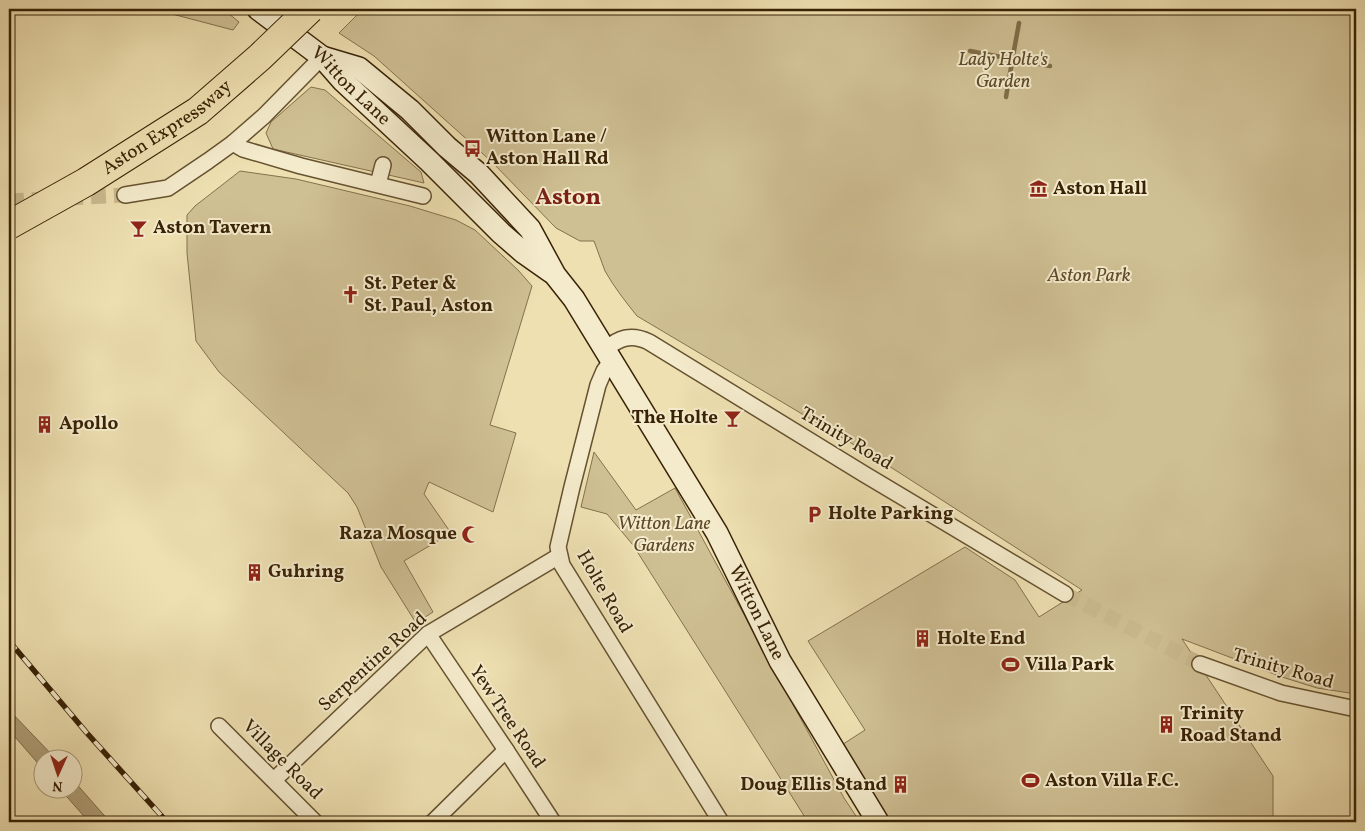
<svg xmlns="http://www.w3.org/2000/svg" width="1365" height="831" font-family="Vollkorn,serif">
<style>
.green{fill:#cfc094;stroke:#84714c}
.water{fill:#b09f77;stroke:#806d49}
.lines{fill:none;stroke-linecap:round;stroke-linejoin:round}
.stream{stroke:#806d49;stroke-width:4.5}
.street-tunnel{stroke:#caba8f;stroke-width:15;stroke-dasharray:15 8;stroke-linecap:butt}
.street-casing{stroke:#665230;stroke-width:18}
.secondary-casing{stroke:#382205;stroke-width:24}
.street{stroke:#f4ebcc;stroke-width:15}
.secondary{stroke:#f4ebcc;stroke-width:21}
.rail-casing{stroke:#382205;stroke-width:5.5}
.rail{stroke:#f4ebcc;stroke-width:4;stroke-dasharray:11;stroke-linecap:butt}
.highway-bridge-casing{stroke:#382205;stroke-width:30;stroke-linecap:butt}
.highway-bridge{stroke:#eee0b1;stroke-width:28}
.labels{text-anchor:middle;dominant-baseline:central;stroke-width:4;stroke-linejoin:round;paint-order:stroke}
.park-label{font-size:19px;font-style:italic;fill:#5e4a29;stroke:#f4ebcc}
.street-label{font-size:19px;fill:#382205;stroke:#f4ebcc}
.poi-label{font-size:19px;font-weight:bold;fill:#382205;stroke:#f4ebcc;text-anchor:start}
.district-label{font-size:24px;font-weight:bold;fill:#7a1f14;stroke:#f4ebcc}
</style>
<rect width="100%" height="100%" fill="#eee0b1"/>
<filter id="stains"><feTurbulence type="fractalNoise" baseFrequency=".004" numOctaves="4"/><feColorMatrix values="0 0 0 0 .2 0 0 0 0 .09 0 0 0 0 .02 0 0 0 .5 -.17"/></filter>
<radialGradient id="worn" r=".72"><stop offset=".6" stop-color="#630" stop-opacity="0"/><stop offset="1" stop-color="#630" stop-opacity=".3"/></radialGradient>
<!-- green -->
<g class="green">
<polygon points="153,9 223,9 239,22 233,30"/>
<path d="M363 9H1356V694L1317 688 1282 677 1182 639 1273 776V822H884L837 748 865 730 808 641 965 547 1015 580 1039 617 1082 590 878 459 637 316C625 301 614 287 605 271 601 261 598 251 594 241H580L556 228 492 162 374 56 339 33Z"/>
<polygon points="311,87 325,90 421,172 424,183 273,149 266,133 271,122"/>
<polygon points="240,171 296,179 410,206 456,220 475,230 518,270 532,286 490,425 516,433 493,512 429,482 424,494 451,533 404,561 433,612 416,623 381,567 357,507 348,493 219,372 196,341 187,253 187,215 195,206"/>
<polygon points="594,452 636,510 675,488 844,798 860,822 808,822 633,545 607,514 581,507"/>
</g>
<!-- water -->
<g class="water">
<polygon points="9,710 55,758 42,758 42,768 9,730"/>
<polygon points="73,780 110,822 89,822 60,789 72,788"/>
</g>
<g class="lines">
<!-- stream -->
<g class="stream">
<polyline points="970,51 1006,58"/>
<polyline points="1013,56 1019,23"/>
<polyline points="1019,60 1050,66"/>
<polyline points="1006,97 1012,62"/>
</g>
<!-- street-tunnel -->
<g class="street-tunnel">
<polyline points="68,198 125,195"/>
<polyline points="9,201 45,199"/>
<polyline points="1065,594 1200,664"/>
</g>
<defs>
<g id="street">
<polyline points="233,143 243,149 301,166 423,196"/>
<polyline points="378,184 383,165"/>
<polyline points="125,195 168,188 208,161 233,143 264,116 322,57"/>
<path d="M604 350C619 338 631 333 649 342L864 474 1065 594"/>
<polyline points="611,361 604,371 598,385 572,487 558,547 562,565 721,822"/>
<polyline points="428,634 506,750 553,822"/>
<polyline points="1200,664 1281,693 1356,709"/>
<polyline points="219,726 315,822"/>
<polyline points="274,780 428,634 559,556"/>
<polyline points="433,822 506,750"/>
</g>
<g id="secondary">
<path id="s1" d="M258 9 322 57 343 81 429 161 501 233 524 253 551 272"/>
<path id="s2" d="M322 57 359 68 410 110 447 147 479 174 530 229 555 275 574 299 717 533 780 661 878 822"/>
</g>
</defs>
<!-- street casing -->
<use href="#street" class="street-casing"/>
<!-- secondary casing -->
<use href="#secondary" class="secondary-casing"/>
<!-- street -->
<use href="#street" class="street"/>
<!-- secondary -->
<use href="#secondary" class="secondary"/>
<defs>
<polyline id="rail" points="9,641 86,732 167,822"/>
</defs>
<!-- rail casing -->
<use href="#rail" class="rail-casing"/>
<!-- rail -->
<use href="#rail" class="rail"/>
<defs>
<g id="highway-bridge">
<path id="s3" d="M9 225 86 182 198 111 260 57 310 9"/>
</g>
</defs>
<!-- highway-bridge casing -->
<use href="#highway-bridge" class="highway-bridge-casing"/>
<!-- highway-bridge -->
<use href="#highway-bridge" class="highway-bridge"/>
</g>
<!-- icons -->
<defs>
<symbol id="bus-bare" viewBox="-9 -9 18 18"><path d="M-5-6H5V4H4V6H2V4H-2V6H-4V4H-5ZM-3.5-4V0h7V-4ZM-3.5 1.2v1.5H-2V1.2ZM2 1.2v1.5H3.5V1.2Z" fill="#8f2418" stroke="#f4ebcc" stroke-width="2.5" paint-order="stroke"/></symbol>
<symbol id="museum-bare" viewBox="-9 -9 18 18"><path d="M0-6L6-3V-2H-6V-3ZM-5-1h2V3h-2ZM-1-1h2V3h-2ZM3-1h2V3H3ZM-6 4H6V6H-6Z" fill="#8f2418" stroke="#f4ebcc" stroke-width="2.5" paint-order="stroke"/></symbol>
<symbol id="bar-bare" viewBox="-9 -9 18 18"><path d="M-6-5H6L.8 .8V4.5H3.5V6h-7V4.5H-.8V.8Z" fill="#8f2418" stroke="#f4ebcc" stroke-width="2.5" paint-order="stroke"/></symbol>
<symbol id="church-bare" viewBox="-9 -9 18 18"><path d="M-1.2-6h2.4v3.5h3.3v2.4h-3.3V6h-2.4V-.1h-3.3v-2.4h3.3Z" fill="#8f2418" stroke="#f4ebcc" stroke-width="2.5" paint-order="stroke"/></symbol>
<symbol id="building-bare" viewBox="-9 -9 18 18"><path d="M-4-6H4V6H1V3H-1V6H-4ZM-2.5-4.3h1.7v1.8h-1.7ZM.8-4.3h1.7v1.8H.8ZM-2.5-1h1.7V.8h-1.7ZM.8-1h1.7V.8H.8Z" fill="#8f2418" stroke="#f4ebcc" stroke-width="2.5" paint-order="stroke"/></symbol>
<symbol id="parking-bare" viewBox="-9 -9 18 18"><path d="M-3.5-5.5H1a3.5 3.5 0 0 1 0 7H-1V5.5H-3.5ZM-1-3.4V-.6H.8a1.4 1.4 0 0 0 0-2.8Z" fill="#8f2418" stroke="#f4ebcc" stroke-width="2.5" paint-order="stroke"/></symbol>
<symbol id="mosque-bare" viewBox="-9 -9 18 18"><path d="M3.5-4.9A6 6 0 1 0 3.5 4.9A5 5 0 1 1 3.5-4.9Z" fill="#8f2418" stroke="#f4ebcc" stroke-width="2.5" paint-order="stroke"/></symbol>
<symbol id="stadium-bare" viewBox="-9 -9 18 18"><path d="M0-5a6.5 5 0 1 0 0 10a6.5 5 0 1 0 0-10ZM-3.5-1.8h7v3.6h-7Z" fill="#8f2418" stroke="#f4ebcc" stroke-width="2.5" paint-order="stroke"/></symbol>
</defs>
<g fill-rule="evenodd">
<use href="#bus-bare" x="460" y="136" width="25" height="25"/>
<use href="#museum-bare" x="1026" y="176" width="25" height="25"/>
<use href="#bar-bare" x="126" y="216" width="25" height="25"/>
<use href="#church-bare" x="338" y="282" width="25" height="25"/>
<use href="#bar-bare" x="720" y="406" width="25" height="25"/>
<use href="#building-bare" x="32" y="412" width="25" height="25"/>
<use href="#parking-bare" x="802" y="502" width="25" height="25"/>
<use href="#mosque-bare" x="458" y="522" width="25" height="25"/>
<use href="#building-bare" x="242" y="560" width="25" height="25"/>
<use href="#building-bare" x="910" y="626" width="25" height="25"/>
<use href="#stadium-bare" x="998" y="652" width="25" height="25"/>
<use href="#building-bare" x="1154" y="712" width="25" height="25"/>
<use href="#stadium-bare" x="1018" y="768" width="25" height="25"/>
<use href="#building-bare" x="888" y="772" width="25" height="25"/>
</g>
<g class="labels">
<!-- park labels -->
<g class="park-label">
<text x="1003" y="60">Lady Holte's<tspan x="1003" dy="22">Garden</tspan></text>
<text x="1089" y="276">Aston Park</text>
<text x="664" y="524">Witton Lane<tspan x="664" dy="22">Gardens</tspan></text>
</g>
<!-- street labels -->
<g class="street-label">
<text stroke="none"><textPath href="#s1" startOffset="121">Witton Lane</textPath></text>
<text stroke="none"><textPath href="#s3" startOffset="186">Aston Expressway</textPath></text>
<text transform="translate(846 439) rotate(31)">Trinity Road</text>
<text transform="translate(604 592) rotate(60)">Holte Road</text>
<text stroke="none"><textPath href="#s2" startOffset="720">Witton Lane</textPath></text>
<text transform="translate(373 662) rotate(-42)">Serpentine Road</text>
<text transform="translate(1283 669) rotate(16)">Trinity Road</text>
<text transform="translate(507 717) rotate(56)">Yew Tree Road</text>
<text transform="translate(282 760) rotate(45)">Village Road</text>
</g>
<!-- poi labels -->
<g class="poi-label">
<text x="486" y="137">Witton Lane /<tspan x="486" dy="22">Aston Hall Rd</tspan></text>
<text x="1053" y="189">Aston Hall</text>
<text x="153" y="228">Aston Tavern</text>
<text x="364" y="284">St. Peter &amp;<tspan x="364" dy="22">St. Paul, Aston</tspan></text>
<text x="718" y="418" text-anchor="end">The Holte</text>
<text x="59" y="424">Apollo</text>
<text x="828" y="514">Holte Parking</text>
<text x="457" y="534" text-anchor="end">Raza Mosque</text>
<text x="268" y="572">Guhring</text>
<text x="937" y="639">Holte End</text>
<text x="1025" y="665">Villa Park</text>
<text x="1180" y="714">Trinity<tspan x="1180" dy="22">Road Stand</tspan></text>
<text x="1045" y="781">Aston Villa F.C.</text>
<text x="887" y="785" text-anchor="end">Doug Ellis Stand</text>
</g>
<!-- district labels -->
<g class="district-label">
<text x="568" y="198">Aston</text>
</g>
</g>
<!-- margin -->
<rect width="1365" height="831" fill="none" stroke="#eee0b1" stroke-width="30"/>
<rect x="10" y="10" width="1345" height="811" fill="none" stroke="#382205" stroke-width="2.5"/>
<rect x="15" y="15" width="1335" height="801" fill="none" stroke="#382205"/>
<!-- north arrow -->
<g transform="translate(58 774) rotate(183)"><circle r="24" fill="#f4ebcc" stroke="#a99b7c"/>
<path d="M0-4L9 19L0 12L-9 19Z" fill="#8f2418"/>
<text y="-8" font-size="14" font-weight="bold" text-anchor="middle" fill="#382205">N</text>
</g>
<rect width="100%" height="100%" filter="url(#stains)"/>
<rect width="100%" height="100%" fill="url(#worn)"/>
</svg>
